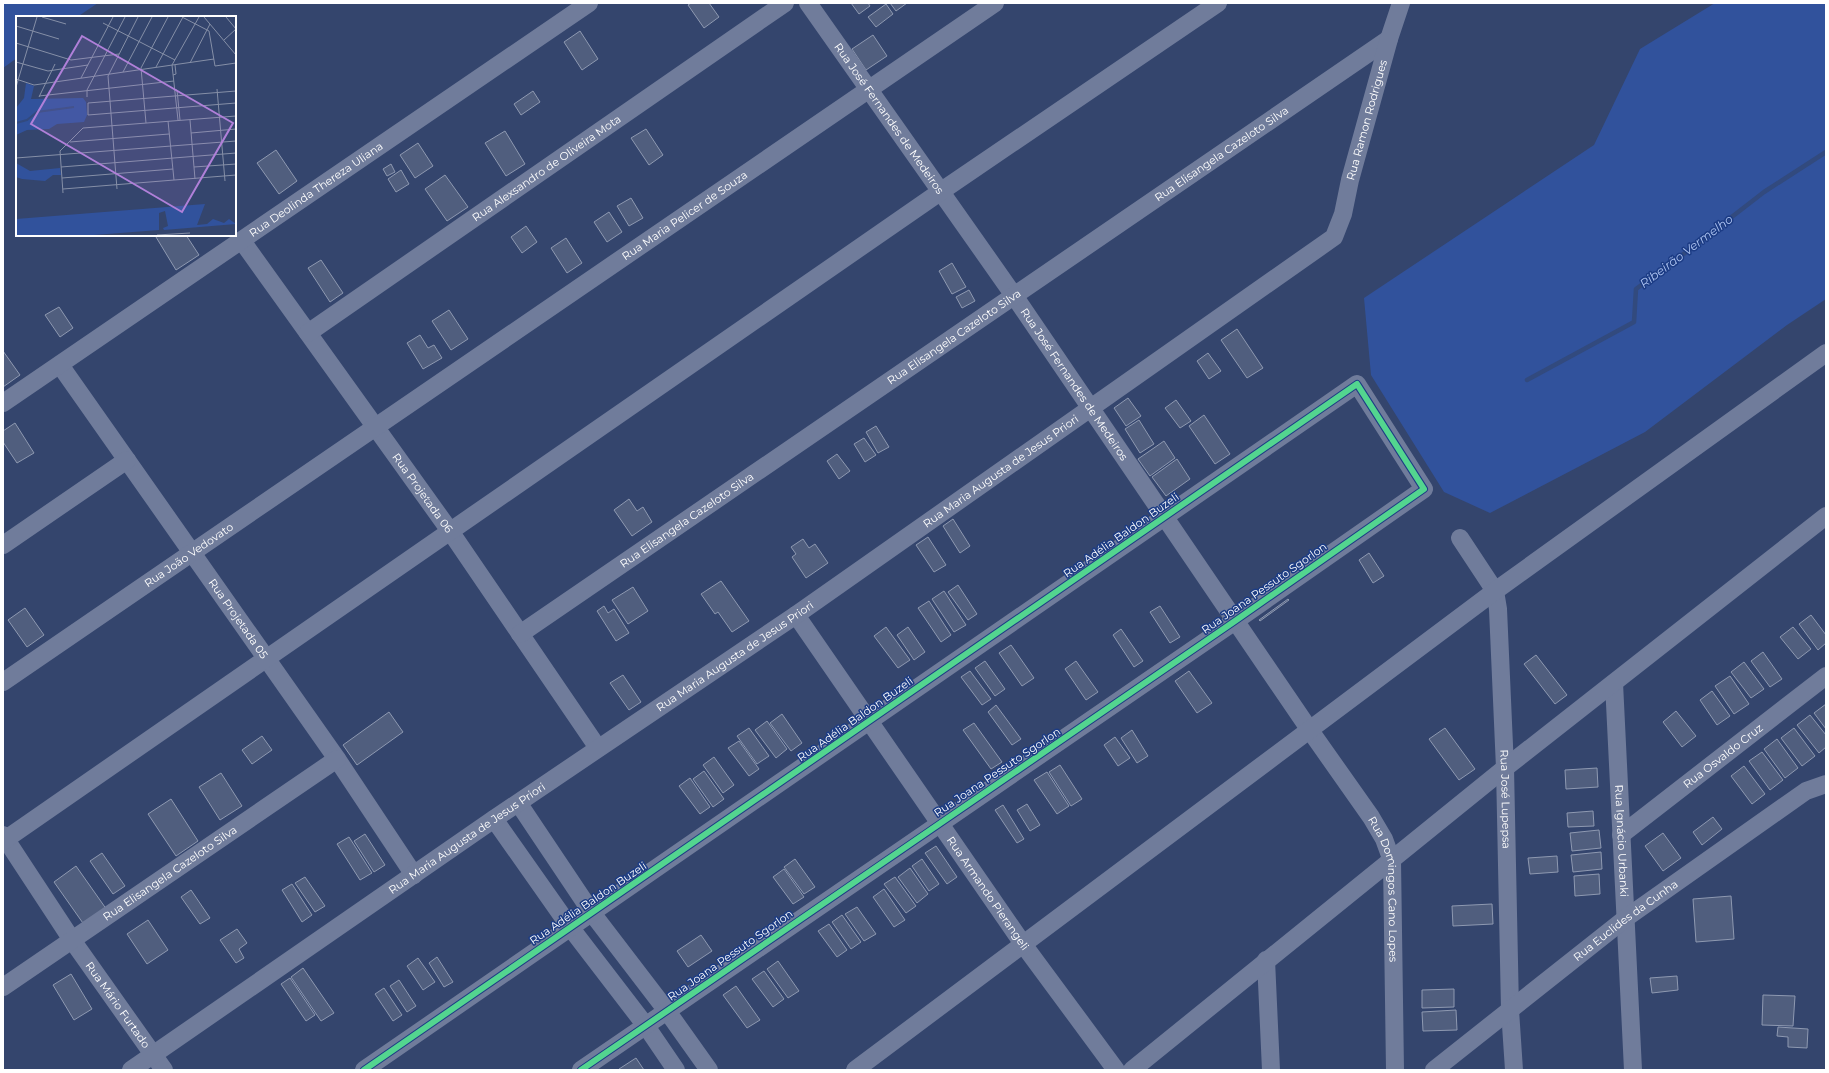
<svg xmlns="http://www.w3.org/2000/svg" width="1829" height="1073" font-family="Montserrat,sans-serif">
<style>
.green{fill:#31529c}
.lines{fill:none;stroke-linecap:round;stroke-linejoin:round}
.stream{stroke:#324a7e;stroke-width:4.5}
.building{fill:#505e7e;stroke:#8e99b1}
.street{stroke:#707c9b;stroke-width:18}
.cycleway-casing{stroke:#1c3c85;stroke-width:8}
.cycleway{stroke:#53d58f;stroke-width:6}
.labels{text-anchor:middle;dominant-baseline:central;stroke-width:3;stroke-linejoin:round;paint-order:stroke}
.street-label{font-size:11px;fill:#fff;stroke:#1c3c85}
.water-label{font-size:12px;font-style:italic;fill:#afc5f2;stroke:#1c3c85}
.inset-river{fill:none;stroke:#324a7e;stroke-width:2}
.inset-road{fill:none;stroke:#858fa7;stroke-width:1}
.view{fill:#b080d9;fill-opacity:0.15;stroke:#b080d9;stroke-width:2}
.inset-edge{fill:none;stroke:#fff;stroke-width:2}
</style>
<rect width="100%" height="100%" fill="#34456d"/>
<!-- green -->
<g class="green">
<polygon points="3,3 98,3 77,17 17,17 17,58 3,68"/>
<polygon points="1715,3 1826,3 1826,299 1787,325 1645,432 1490,513 1444,492 1371,375 1364,298 1594,145 1640,49"/>
</g>
<g class="lines">
<!-- stream -->
<polyline class="stream" points="1527,380 1634,322 1636,289 1693,247 1764,192 1826,152"/>
</g>
<!-- building -->
<g class="building">
<polygon points="691,3 709,3 719,17 704,28 688,5"/>
<polygon points="851,3 868,3 870,6 859,14"/>
<polygon points="890,3 907,3 896,11"/>
<polygon points="886,4 893,14 876,27 868,17"/>
<polygon points="580,31 598,59 582,70 564,42"/>
<polygon points="873,35 887,56 866,70 852,49"/>
<polygon points="533,91 540,102 521,115 514,104"/>
<polygon points="646,129 663,155 649,165 631,138"/>
<polygon points="505,131 525,164 506,176 485,143"/>
<polygon points="418,143 433,166 415,178 400,155"/>
<polygon points="276,150 297,181 279,194 257,163"/>
<polygon points="391,164 395,172 387,176 383,169"/>
<polygon points="401,170 409,184 396,192 388,179"/>
<polygon points="445,175 468,207 447,221 425,189"/>
<polygon points="631,198 643,218 629,226 617,206"/>
<polygon points="609,212 622,232 607,242 594,222"/>
<polygon points="526,226 537,242 522,253 511,237"/>
<polygon points="159,235 186,235 199,255 176,270 156,237"/>
<polygon points="566,238 582,263 567,273 551,248"/>
<polygon points="321,260 343,293 330,302 308,268"/>
<polygon points="952,263 966,287 952,294 939,271"/>
<polygon points="969,290 975,301 962,308 956,297"/>
<polygon points="59,307 73,328 60,337 45,315"/>
<polygon points="449,310 468,339 451,350 432,321"/>
<polygon points="1237,329 1263,368 1247,378 1221,340"/>
<polygon points="420,335 428,348 434,345 442,358 423,369 407,343"/>
<polygon points="3,351 20,375 3,387"/>
<polygon points="1208,353 1221,371 1209,379 1197,361"/>
<polygon points="1128,398 1141,416 1126,426 1114,408"/>
<polygon points="1176,400 1191,421 1180,428 1165,408"/>
<polygon points="1204,415 1230,454 1215,464 1189,426"/>
<polygon points="1139,420 1154,444 1140,453 1125,429"/>
<polygon points="15,423 34,453 17,463 3,442 3,431"/>
<polygon points="876,426 889,447 878,453 866,432"/>
<polygon points="864,438 876,455 865,462 854,444"/>
<polygon points="1164,441 1175,458 1150,476 1138,459"/>
<polygon points="837,454 850,471 839,479 827,461"/>
<polygon points="1177,459 1190,479 1166,496 1152,477"/>
<polygon points="629,499 637,511 643,507 652,522 632,536 614,510"/>
<polygon points="953,519 970,546 960,553 943,526"/>
<polygon points="928,537 946,565 934,572 916,545"/>
<polygon points="803,539 809,548 815,544 828,563 806,578 792,557 796,554 791,547"/>
<polygon points="1369,553 1384,576 1373,583 1359,560"/>
<polygon points="721,581 749,621 732,632 718,612 715,614 701,594"/>
<polygon points="958,585 977,614 968,620 948,592"/>
<polygon points="633,587 648,611 628,624 612,600"/>
<polygon points="944,591 966,625 954,632 932,599"/>
<polygon points="1288,599 1289,600 1260,621 1259,620"/>
<polygon points="929,601 951,635 941,642 918,608"/>
<polygon points="604,606 608,613 614,609 629,633 616,641 597,611"/>
<polygon points="1160,606 1180,637 1170,643 1150,612"/>
<polygon points="25,608 44,635 27,647 8,620"/>
<polygon points="1811,615 1826,635 1826,643 1818,650 1799,624"/>
<polygon points="886,627 910,660 898,668 874,636"/>
<polygon points="908,627 925,652 914,660 897,635"/>
<polygon points="1793,627 1811,649 1798,659 1780,637"/>
<polygon points="1121,629 1143,661 1134,667 1113,635"/>
<polygon points="1011,645 1034,678 1022,686 999,653"/>
<polygon points="1763,652 1782,679 1770,687 1751,661"/>
<polygon points="1536,655 1567,695 1555,704 1524,664"/>
<polygon points="985,661 1005,689 995,696 975,668"/>
<polygon points="1076,661 1098,692 1086,700 1065,669"/>
<polygon points="1744,662 1764,689 1751,698 1731,672"/>
<polygon points="970,671 991,699 982,705 961,677"/>
<polygon points="1189,671 1212,703 1197,713 1175,681"/>
<polygon points="623,675 641,702 629,710 610,683"/>
<polygon points="1730,676 1749,704 1734,714 1715,686"/>
<polygon points="1712,691 1730,716 1717,725 1700,700"/>
<polygon points="1826,704 1826,729 1814,713"/>
<polygon points="996,705 1021,739 1012,745 988,712"/>
<polygon points="1676,711 1696,736 1682,747 1663,722"/>
<polygon points="389,712 403,732 357,765 343,745"/>
<polygon points="782,714 802,743 791,751 770,723"/>
<polygon points="1810,715 1826,735 1826,747 1819,753 1797,725"/>
<polygon points="767,721 787,749 776,758 755,730"/>
<polygon points="974,723 1002,762 991,769 963,730"/>
<polygon points="749,728 769,756 757,764 737,736"/>
<polygon points="1445,728 1475,769 1459,780 1429,739"/>
<polygon points="1794,728 1815,756 1802,766 1781,738"/>
<polygon points="1132,730 1148,756 1137,763 1121,738"/>
<polygon points="262,736 272,750 252,764 242,750"/>
<polygon points="1115,737 1130,758 1118,766 1104,745"/>
<polygon points="1777,739 1798,768 1785,778 1764,749"/>
<polygon points="739,741 759,769 749,776 728,748"/>
<polygon points="1762,752 1783,780 1770,790 1749,761"/>
<polygon points="714,757 734,785 723,793 703,765"/>
<polygon points="1060,765 1082,799 1071,806 1049,772"/>
<polygon points="1744,766 1765,794 1752,804 1731,776"/>
<polygon points="1597,768 1598,787 1566,789 1565,770"/>
<polygon points="704,771 724,799 713,807 693,779"/>
<polygon points="1047,772 1069,806 1057,814 1034,780"/>
<polygon points="221,773 242,806 220,820 199,787"/>
<polygon points="690,778 710,807 700,814 679,786"/>
<polygon points="171,799 198,841 176,856 148,814"/>
<polygon points="1027,804 1040,825 1030,831 1017,810"/>
<polygon points="1003,805 1024,839 1017,843 995,810"/>
<polygon points="1593,811 1594,826 1568,827 1567,813"/>
<polygon points="1713,817 1722,829 1702,845 1693,832"/>
<polygon points="1599,830 1601,848 1572,851 1570,833"/>
<polygon points="1663,833 1681,858 1663,871 1645,846"/>
<polygon points="365,834 385,865 374,872 354,841"/>
<polygon points="349,837 372,873 360,880 337,844"/>
<polygon points="936,846 957,877 947,884 925,853"/>
<polygon points="1601,852 1602,869 1573,872 1571,855"/>
<polygon points="102,853 125,886 113,894 90,861"/>
<polygon points="1557,856 1558,872 1530,874 1528,858"/>
<polygon points="795,859 815,887 804,894 784,867"/>
<polygon points="922,859 939,884 929,891 912,866"/>
<polygon points="76,866 107,910 85,926 54,882"/>
<polygon points="910,868 928,894 917,903 898,877"/>
<polygon points="784,869 804,897 793,904 773,877"/>
<polygon points="1599,874 1600,894 1575,896 1574,876"/>
<polygon points="305,877 325,906 315,912 295,883"/>
<polygon points="895,877 916,906 906,913 884,884"/>
<polygon points="292,884 312,915 302,922 282,890"/>
<polygon points="884,889 905,920 894,927 873,897"/>
<polygon points="191,890 210,918 200,924 181,897"/>
<polygon points="1731,896 1734,939 1696,942 1693,899"/>
<polygon points="1492,904 1493,924 1453,926 1452,906"/>
<polygon points="857,907 876,934 864,941 845,914"/>
<polygon points="842,915 861,942 851,949 832,922"/>
<polygon points="148,920 168,950 147,964 127,934"/>
<polygon points="829,924 847,950 837,957 818,931"/>
<polygon points="237,929 247,943 239,949 244,958 236,963 220,940"/>
<polygon points="701,935 712,951 688,967 677,951"/>
<polygon points="437,957 453,982 444,987 429,963"/>
<polygon points="418,958 435,982 423,990 407,966"/>
<polygon points="778,961 799,991 788,998 767,969"/>
<polygon points="303,968 334,1013 321,1021 291,977"/>
<polygon points="764,971 784,999 773,1007 752,979"/>
<polygon points="71,974 92,1009 74,1020 53,985"/>
<polygon points="1677,976 1678,990 1652,993 1650,978"/>
<polygon points="290,978 315,1015 306,1021 281,984"/>
<polygon points="399,980 416,1006 407,1012 390,986"/>
<polygon points="736,986 760,1020 747,1028 723,995"/>
<polygon points="384,988 402,1015 393,1021 375,994"/>
<polygon points="1454,989 1454,1007 1422,1008 1422,990"/>
<polygon points="1763,995 1795,996 1793,1026 1762,1025"/>
<polygon points="1456,1010 1457,1030 1423,1031 1422,1012"/>
<polygon points="1778,1027 1808,1029 1807,1048 1788,1047 1788,1037 1777,1036"/>
<polygon points="636,1058 644,1070 620,1070 619,1069"/>
</g>
<g class="lines">
<!-- street -->
<g class="street">
<path id="s1" d="M808 3 1015 297 1309 729 1371 817 1384 839 1392 861 1395 1070"/>
<path id="s2" d="M242 241 450 531 598 748"/>
<path id="s3" d="M308 333 785 3"/>
<path id="s4" d="M60 365 337 759 414 875"/>
<path id="s5" d="M3 403 589 3"/>
<path id="s6" d="M1460 538 1495 591 1498 609 1505 768 1510 1010 1514 1070"/>
<polyline points="3,545 127,460"/>
<path id="s7" d="M796 615 1023 944 1116 1070"/>
<path id="s8" d="M520 634 1389 39"/>
<path id="s9" d="M3 682 995 3"/>
<path id="s10" d="M1614 683 1633 1070"/>
<polyline points="519,804 592,913 667,1011 709,1070"/>
<polyline points="494,819 570,927 646,1026 676,1070"/>
<path id="s11" d="M3 835 72 940 164 1070"/>
<path id="s12" d="M1621 835 1826 676"/>
<polyline points="3,841 940,192 1218,3"/>
<polyline points="1266,960 1271,1070"/>
<path id="s13" d="M3 987 337 759"/>
<path id="s14" d="M131 1070 494 819 796 615 1334 237 1343 214 1350 180 1389 39 1401 3"/>
<polyline points="364,1070 1357,384 1424,489 1235,621 581,1070"/>
<polyline points="855,1070 1495,591 1826,353"/>
<polyline points="1132,1070 1505,768 1826,516"/>
<path id="s15" d="M1434 1070 1626 918 1806 791 1826 784"/>
</g>
<defs>
<polyline id="cycleway" points="364,1070 1357,384 1424,489 1235,621 581,1070"/>
</defs>
<!-- cycleway casing -->
<use href="#cycleway" class="cycleway-casing"/>
<!-- cycleway -->
<use href="#cycleway" class="cycleway"/>
</g>
<g class="labels">
<!-- street labels -->
<g class="street-label">
<text stroke="none"><textPath href="#s1" startOffset="141">Rua José Fernandes de Medeiros</textPath></text>
<text stroke="none"><textPath href="#s14" startOffset="1585">Rua Ramon Rodrigues</textPath></text>
<text stroke="none"><textPath href="#s8" startOffset="850">Rua Elisangela Cazeloto Silva</textPath></text>
<text stroke="none"><textPath href="#s3" startOffset="290">Rua Alexsandro de Oliveira Mota</textPath></text>
<text stroke="none"><textPath href="#s5" startOffset="379">Rua Deolinda Thereza Uliana</textPath></text>
<text stroke="none"><textPath href="#s9" startOffset="826">Rua Maria Pelicer de Souza</textPath></text>
<text stroke="none"><textPath href="#s8" startOffset="526">Rua Elisangela Cazeloto Silva</textPath></text>
<text stroke="none"><textPath href="#s1" startOffset="465">Rua José Fernandes de Medeiros</textPath></text>
<text stroke="none"><textPath href="#s14" startOffset="1056">Rua Maria Augusta de Jesus Priori</textPath></text>
<text stroke="none"><textPath href="#s2" startOffset="310">Rua Projetada 06</textPath></text>
<text stroke="none"><textPath href="#s8" startOffset="202">Rua Elisangela Cazeloto Silva</textPath></text>
<text transform="translate(1121 535) rotate(-35)">Rua Adélia Baldon Buzeli</text>
<text stroke="none"><textPath href="#s9" startOffset="225">Rua João Vedovato</textPath></text>
<text transform="translate(1264 588) rotate(-35)">Rua Joana Pessuto Sgorlon</text>
<text stroke="none"><textPath href="#s4" startOffset="310">Rua Projetada 05</textPath></text>
<text stroke="none"><textPath href="#s14" startOffset="732">Rua Maria Augusta de Jesus Priori</textPath></text>
<text transform="translate(855 719) rotate(-35)">Rua Adélia Baldon Buzeli</text>
<text stroke="none"><textPath href="#s12" startOffset="129">Rua Osvaldo Cruz</textPath></text>
<text transform="translate(997 772) rotate(-34)">Rua Joana Pessuto Sgorlon</text>
<text stroke="none"><textPath href="#s6" startOffset="272">Rua José Lupepsa</textPath></text>
<text stroke="none"><textPath href="#s14" startOffset="408">Rua Maria Augusta de Jesus Priori</textPath></text>
<text stroke="none"><textPath href="#s10" startOffset="158">Rua Ignácio Urbanki</textPath></text>
<text stroke="none"><textPath href="#s13" startOffset="202">Rua Elisangela Cazeloto Silva</textPath></text>
<text stroke="none"><textPath href="#s1" startOffset="1065">Rua Domingos Cano Lopes</textPath></text>
<text stroke="none"><textPath href="#s7" startOffset="338">Rua Armando Pierangeli</textPath></text>
<text transform="translate(588 903) rotate(-34)">Rua Adélia Baldon Buzeli</text>
<text stroke="none"><textPath href="#s15" startOffset="243">Rua Euclides da Cunha</textPath></text>
<text transform="translate(730 955) rotate(-35)">Rua Joana Pessuto Sgorlon</text>
<text stroke="none"><textPath href="#s11" startOffset="205">Rua Mário Furtado</textPath></text>
</g>
<!-- water labels -->
<g class="water-label">
<text transform="translate(1686 251) rotate(-37)">Ribeirão Vermelho</text>
</g>
</g>
<!-- overview -->
<g transform="translate(16 16)">
<rect width="220" height="220" fill="#34456d"/>
<path d="M10 67 18 70 15 83 67 82 70 86 71 99 68 106 41 108 33 113 11 114 0 119V92L8 82ZM0 147 14 155 44 152 45 159H37L29 165 6 163 0 161ZM189 188 181 209 191 208 197 203 208 207 213 203 220 208 148 214 147 212 152 210 149 195 143 197V214L78 219H0V203Z" fill="#31529c"/>
<path class="inset-river" d="M0 107 11 104 21 96 58 91"/>
<path class="inset-road" d="M26 1 50 8M166 1 193 15 199 50 220 47M188 1 220 39M210 1 220 13M87 7 159 44M0 10 43 23M208 24 220 13M0 27 55 44 103 38M0 46 32 55 72 49M174 47 194 8M140 51 167 1M107 56 136 1M157 59 160 58 159 49M65 62 97 1M0 63 18 69 198 43M0 71 21 1M201 73 209 165M159 74H161L164 104M220 75 72 87V99L220 87M23 80 158 65M23 81 39 48M71 81V74L109 1M162 104 156 49 183 1M174 104 179 163M152 105 158 164M130 107 125 52 152 1M175 117 220 113M54 126 153 118M0 142 220 125M45 151 220 137M178 151 220 148M46 162 157 153M47 173 220 159M101 173 92 60 122 1M47 177 44 135 67 112 220 100M141 219 174 217"/>
<path class="view" d="M66 20 217 107 166 196 15 108Z"/>
<rect width="220" height="220" class="inset-edge"/>
</g>
<!-- border -->
<rect width="1829" height="1073" fill="none" stroke="#ffffff" stroke-width="8"/>
</svg>
